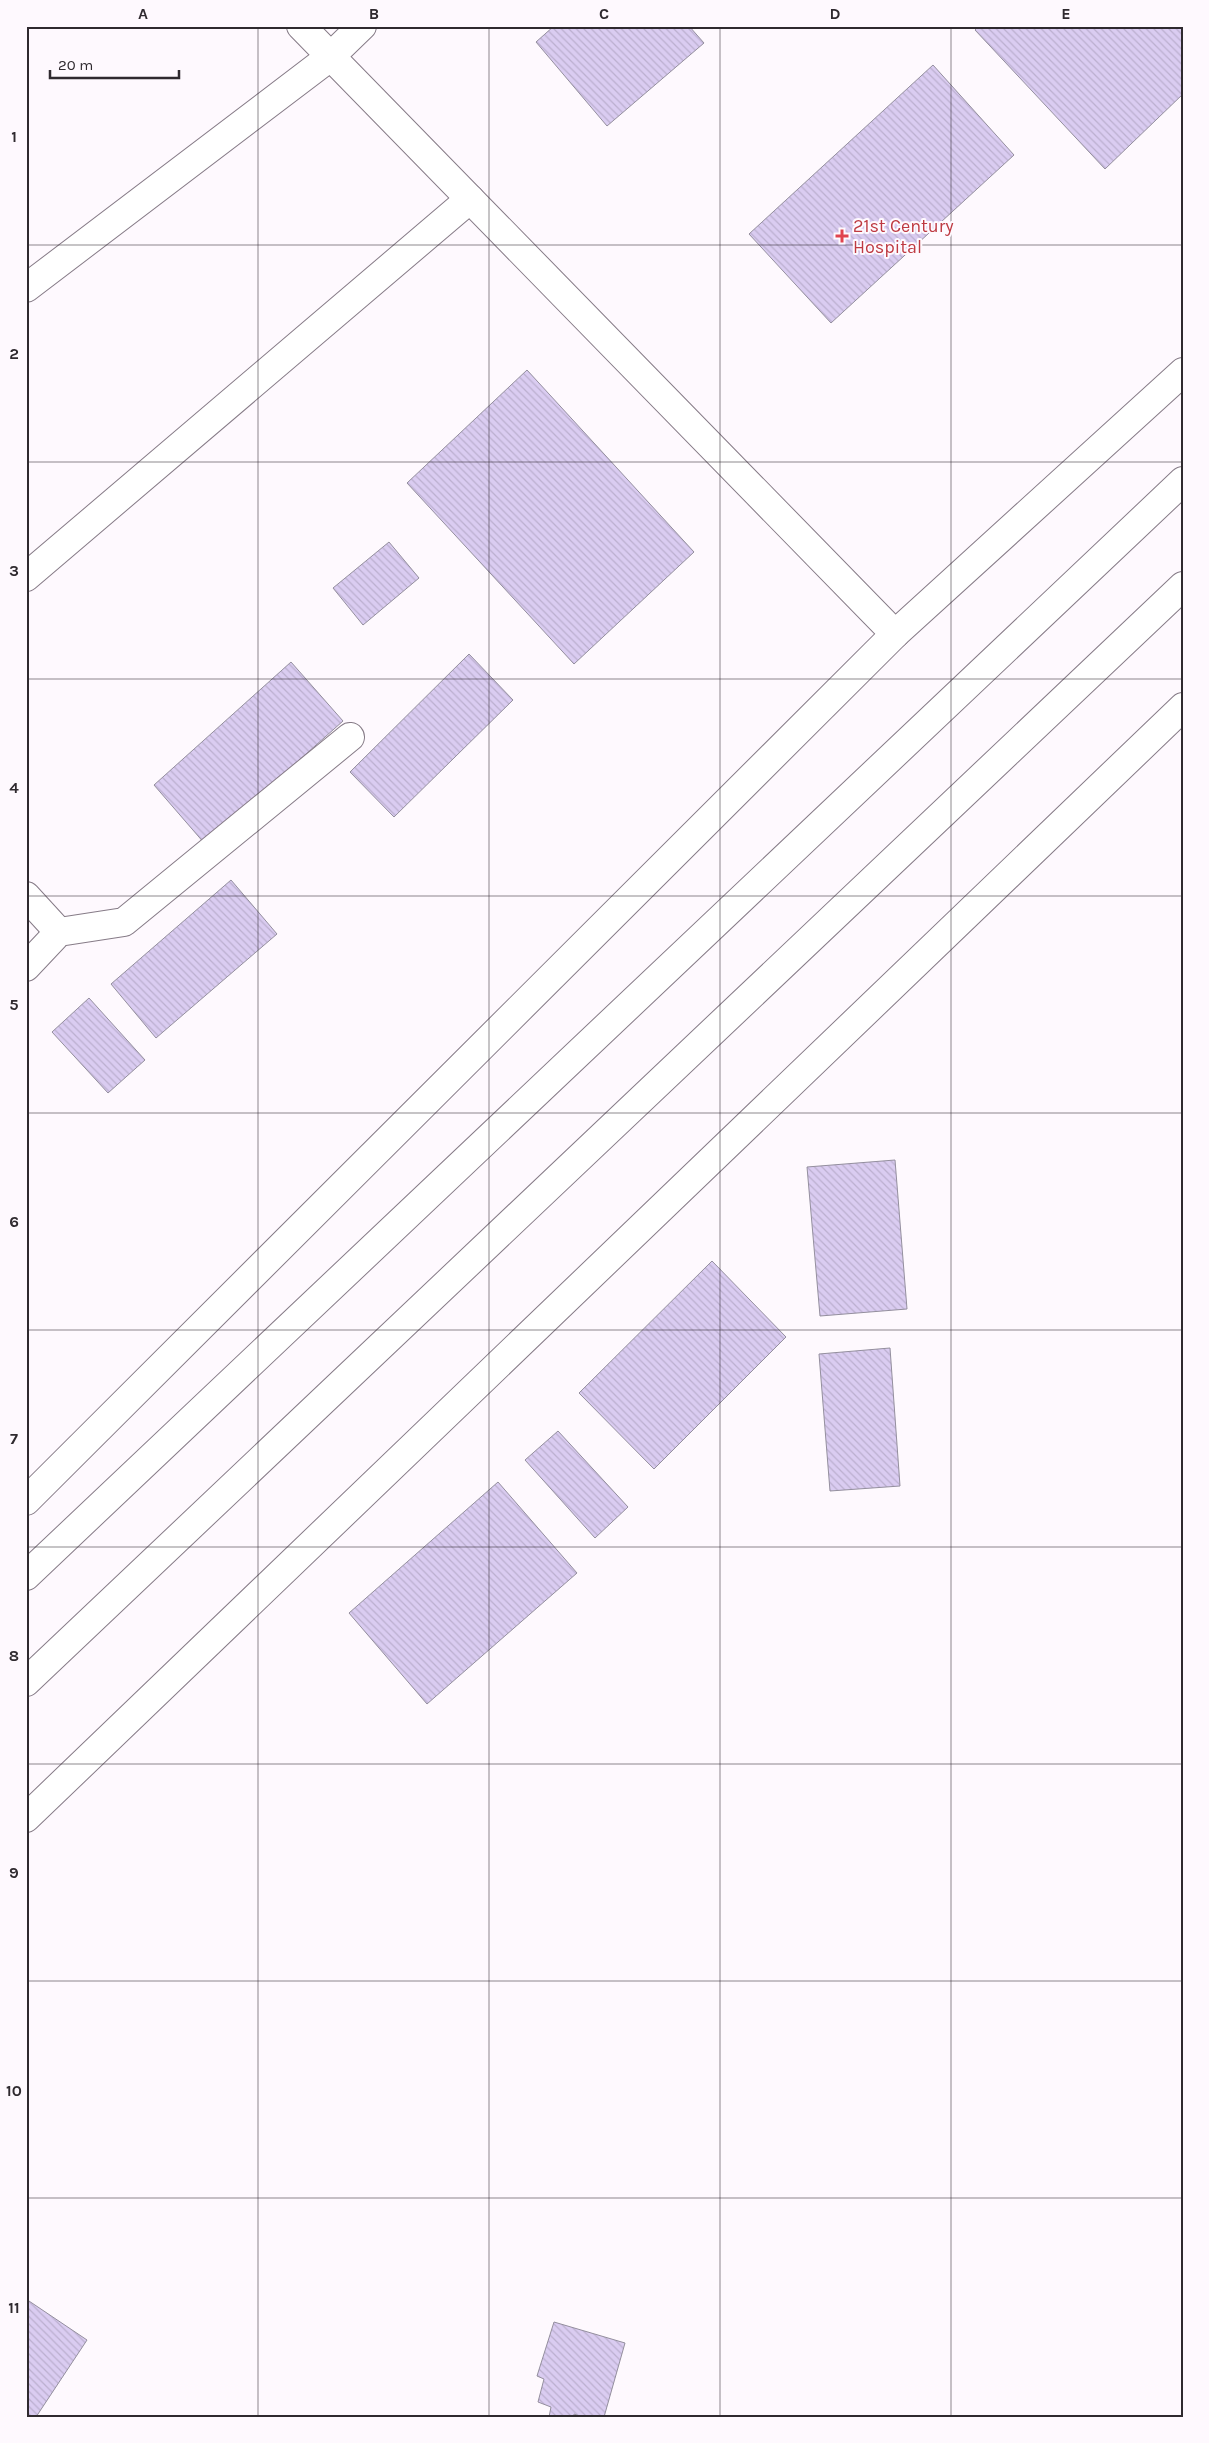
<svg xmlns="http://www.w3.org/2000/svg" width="1209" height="2443" font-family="Karla,sans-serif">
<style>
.building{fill:url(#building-back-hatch);stroke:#948f9e}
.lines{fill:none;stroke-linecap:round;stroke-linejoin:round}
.minor-casing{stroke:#867b87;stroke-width:30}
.secondary-casing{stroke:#867b87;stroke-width:30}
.trunk-casing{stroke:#867b87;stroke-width:30}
.minor{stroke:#fff;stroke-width:28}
.secondary{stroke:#fff;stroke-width:28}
.trunk{stroke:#fff;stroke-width:28}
.grid{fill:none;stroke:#2f2a2f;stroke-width:1;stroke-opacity:0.55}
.health-dot{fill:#e0444e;stroke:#fef9fe;stroke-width:2}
.labels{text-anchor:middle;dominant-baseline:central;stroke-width:4;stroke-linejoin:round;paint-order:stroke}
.health-label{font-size:18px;fill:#be3a42;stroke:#fef9fe;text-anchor:start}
.neatline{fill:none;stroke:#2f2a2f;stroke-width:2}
.grid-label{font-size:16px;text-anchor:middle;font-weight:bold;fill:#2f2a2f}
</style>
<defs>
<pattern id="building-back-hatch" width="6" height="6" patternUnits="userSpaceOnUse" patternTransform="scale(1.25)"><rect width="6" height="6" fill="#daccf1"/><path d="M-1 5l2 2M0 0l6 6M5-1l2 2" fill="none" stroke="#bbafcf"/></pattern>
</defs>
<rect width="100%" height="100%" fill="#fef9fe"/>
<!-- building -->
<g class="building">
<polygon points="554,26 689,26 704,43 607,126 536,42"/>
<polygon points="979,26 1183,26 1183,94 1105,169 975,30"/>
<polygon points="933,65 1014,155 831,323 749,234"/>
<polygon points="527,370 694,552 574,664 407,483"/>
<polygon points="389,542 419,578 363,625 333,588"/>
<polygon points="469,654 513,700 394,817 350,772"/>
<polygon points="291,662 343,721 205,844 154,785"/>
<polygon points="231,880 277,934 156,1038 111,984"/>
<polygon points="89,998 145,1060 108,1093 52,1032"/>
<polygon points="895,1160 907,1309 820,1316 807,1167"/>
<polygon points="712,1261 786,1337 654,1469 579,1393"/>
<polygon points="890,1348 900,1486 830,1491 819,1354"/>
<polygon points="558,1431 628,1507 595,1538 525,1460"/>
<polygon points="498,1482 577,1573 427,1704 349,1613"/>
<polygon points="26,2299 87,2340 36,2417 26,2417"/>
<polygon points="554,2322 625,2343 604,2417 582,2417 574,2414 574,2417 549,2417 551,2407 538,2402 544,2379 537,2376"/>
</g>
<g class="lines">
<defs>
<g id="minor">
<polyline points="301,26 895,634"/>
<polyline points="26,577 470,199"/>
<polyline points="26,896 59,932"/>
<polyline points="26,967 59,932 124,922 350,737"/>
</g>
<polyline id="secondary" points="26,288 330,57 362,26"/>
<g id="trunk">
<polyline points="26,1501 895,634 1183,372"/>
<polyline points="26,1576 1183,481"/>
<polyline points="26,1682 1183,586"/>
<polyline points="26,1818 1183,707"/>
</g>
</defs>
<!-- minor casing -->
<use href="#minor" class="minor-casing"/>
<!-- secondary casing -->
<use href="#secondary" class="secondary-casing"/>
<!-- trunk casing -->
<use href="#trunk" class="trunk-casing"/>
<!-- minor -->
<use href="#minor" class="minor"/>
<!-- secondary -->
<use href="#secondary" class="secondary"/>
<!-- trunk -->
<use href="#trunk" class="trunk"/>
</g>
<!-- grid -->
<path class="grid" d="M258 26V2417M489 26V2417M720 26V2417M951 26V2417M26 245H1183M26 462H1183M26 679H1183M26 896H1183M26 1113H1183M26 1330H1183M26 1547H1183M26 1764H1183M26 1981H1183M26 2198H1183"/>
<!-- markers -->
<path class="health-dot" d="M839.5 228.5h5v5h5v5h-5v5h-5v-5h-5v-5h5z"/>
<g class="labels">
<!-- health labels -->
<g class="health-label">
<text x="853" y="226">21st Century<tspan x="853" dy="21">Hospital</tspan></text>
</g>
</g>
<!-- border -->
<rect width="1209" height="2443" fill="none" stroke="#fef9fe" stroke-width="55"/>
<!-- scale -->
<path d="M50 70v8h129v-8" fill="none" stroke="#2f2a2f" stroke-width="2.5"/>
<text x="58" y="70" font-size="15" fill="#2f2a2f" stroke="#fef9fe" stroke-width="4" paint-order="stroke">20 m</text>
<rect x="28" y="28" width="1154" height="2388" class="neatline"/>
<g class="grid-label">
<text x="143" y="19">A</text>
<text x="374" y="19">B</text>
<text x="604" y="19">C</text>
<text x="835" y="19">D</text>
<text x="1066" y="19">E</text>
<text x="14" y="142">1</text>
<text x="14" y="359">2</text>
<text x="14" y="576">3</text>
<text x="14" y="793">4</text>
<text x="14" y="1010">5</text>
<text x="14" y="1227">6</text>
<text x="14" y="1444">7</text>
<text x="14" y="1661">8</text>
<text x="14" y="1878">9</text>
<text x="14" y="2096">10</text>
<text x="14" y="2313">11</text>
</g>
</svg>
